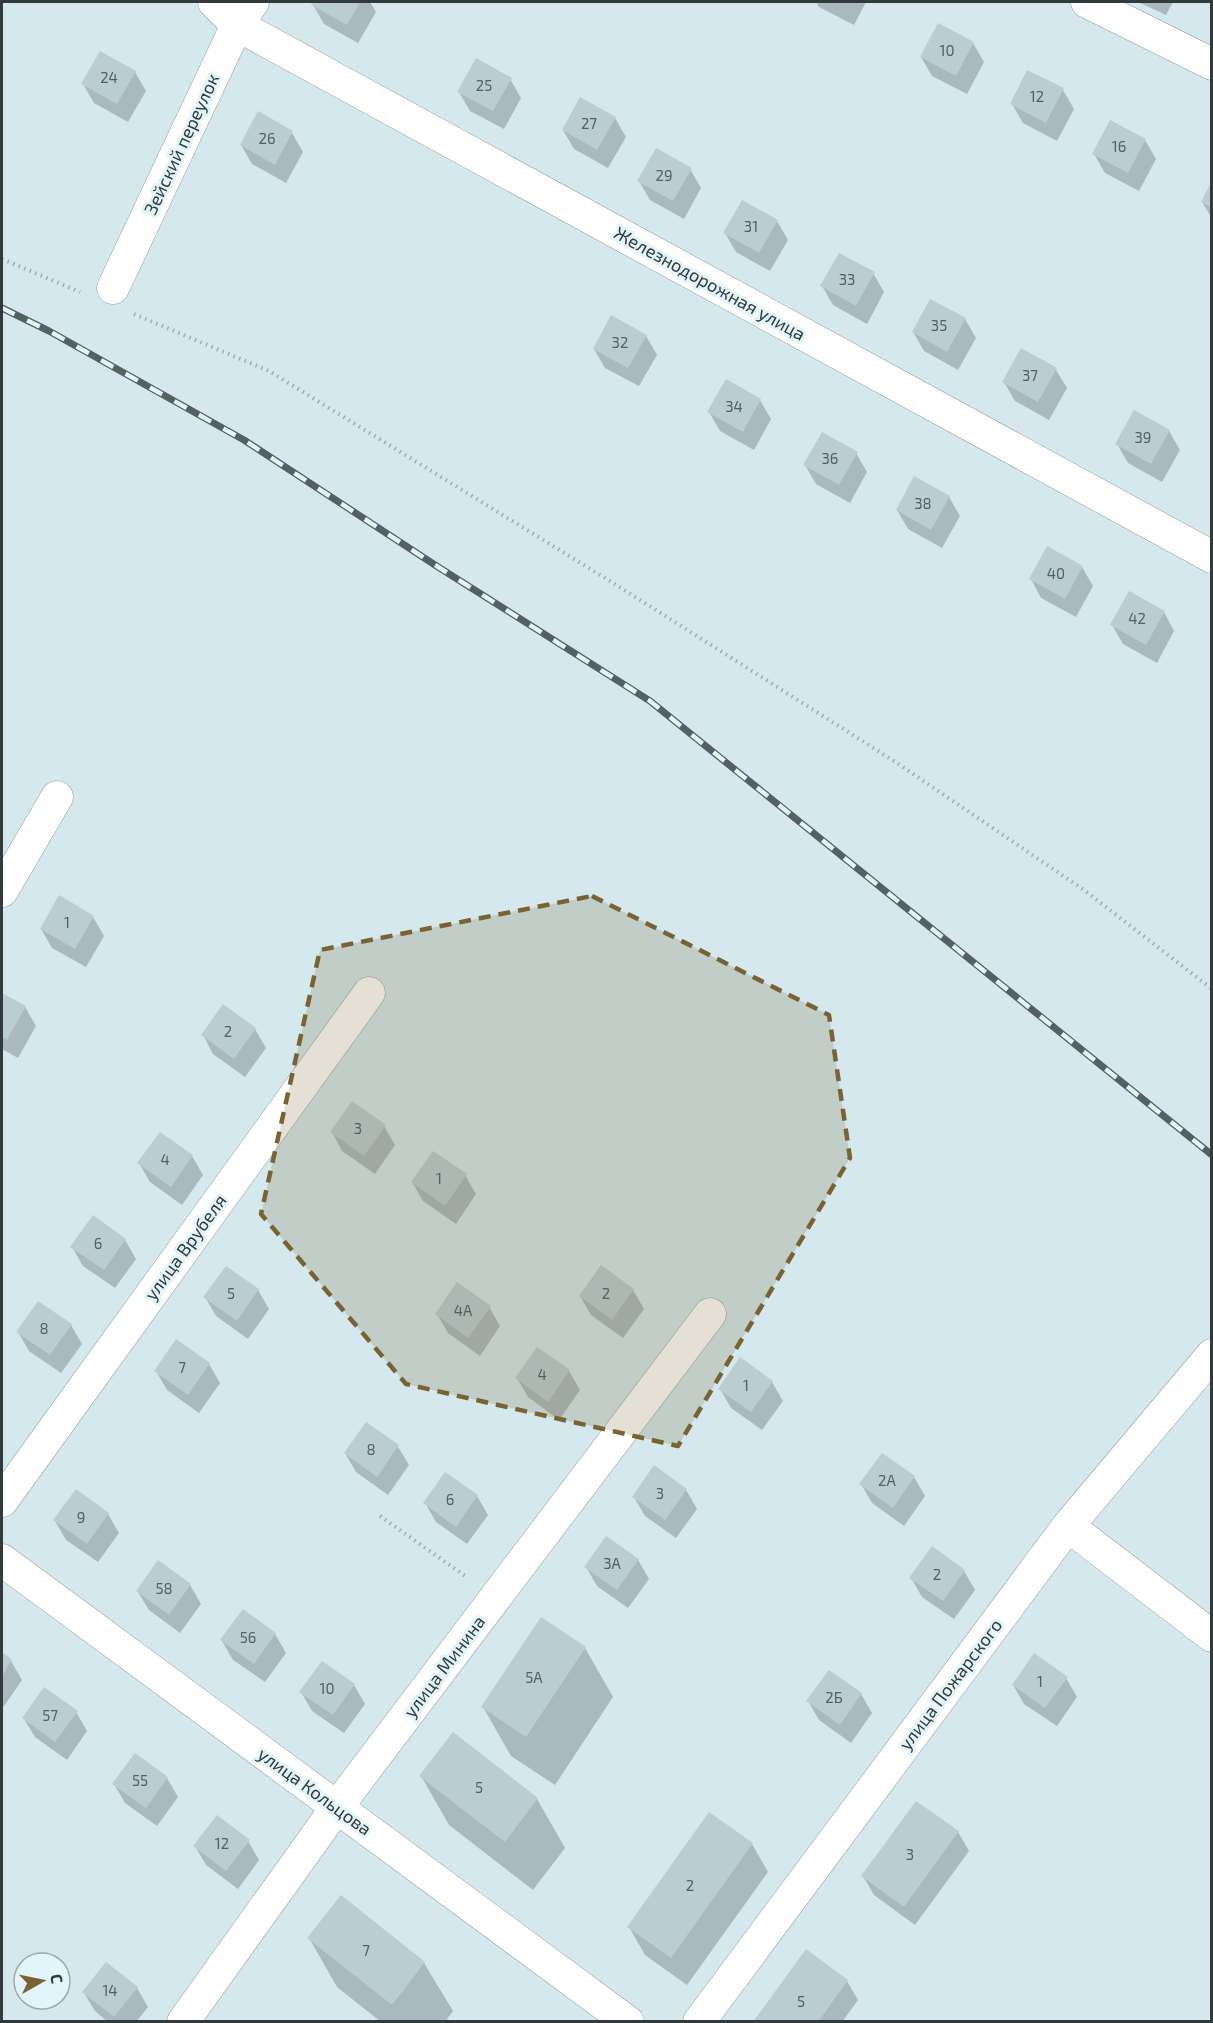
<svg xmlns="http://www.w3.org/2000/svg" width="1213" height="2023" font-family="'Exo 2',sans-serif">
<style>
.shadow{fill:#0003}
.building{fill:#bacdd1}
.lines{fill:none;stroke-linecap:round;stroke-linejoin:round}
.street-casing{stroke:#8fa1a6;stroke-width:33}
.path{stroke:#9dadb1;stroke-width:4;stroke-dasharray:1.5 4.5;stroke-linecap:butt}
.street{stroke:#fff;stroke-width:32}
.rail-casing{stroke:#556062;stroke-width:7}
.rail{stroke:#e2f5fa;stroke-width:4.5;stroke-dasharray:14;stroke-linecap:butt}
.marked{fill:#796332;fill-opacity:0.2;stroke:#796332;stroke-width:4.5;stroke-dasharray:12 8;stroke-linejoin:round}
.labels{text-anchor:middle;dominant-baseline:central;stroke-width:6;stroke-linejoin:round;paint-order:stroke}
.number-label{font-size:15px;fill:#545f61}
.street-label{font-size:18px;fill:#323a3c;stroke:#e2f5fa}
</style>
<rect width="100%" height="100%" fill="#d4e8ed"/>
<!-- shadow -->
<g class="shadow">
<polygon points="315,2 370,2 376,12 358,43 324,24 313,5"/>
<polygon points="816,2 866,2 854,25 819,7"/>
<polygon points="1138,2 1173,2 1166,15"/>
<polygon points="973,43 984,62 967,94 932,76 921,57"/>
<polygon points="135,72 146,91 128,122 94,103 83,84"/>
<polygon points="510,79 521,98 504,129 470,111 459,92"/>
<polygon points="1063,90 1074,109 1057,141 1023,123 1012,104"/>
<polygon points="259,113 292,133 303,152 286,183 252,164 241,145"/>
<polygon points="615,118 626,137 608,168 574,149 563,130"/>
<polygon points="1145,140 1156,159 1139,191 1105,173 1094,154"/>
<polygon points="690,169 701,188 684,219 650,200 639,181"/>
<polygon points="1212,185 1212,218 1202,202"/>
<polygon points="777,221 788,240 770,271 736,252 725,233"/>
<polygon points="873,273 884,292 867,324 833,305 822,286"/>
<polygon points="965,319 976,338 958,370 924,351 913,332"/>
<polygon points="646,336 657,355 639,386 605,368 594,349"/>
<polygon points="1056,370 1067,388 1049,420 1015,401 1004,382"/>
<polygon points="760,400 771,419 754,450 720,431 709,412"/>
<polygon points="1169,431 1180,450 1162,482 1128,463 1117,444"/>
<polygon points="856,453 867,472 850,503 816,484 805,465"/>
<polygon points="949,497 960,516 942,548 908,529 897,510"/>
<polygon points="1082,567 1093,586 1076,617 1041,598 1031,579"/>
<polygon points="1164,612 1174,631 1157,663 1123,644 1112,625"/>
<polygon points="93,917 104,936 86,967 52,948 41,929"/>
<polygon points="2,994 25,1007 36,1026 18,1058 2,1049"/>
<polygon points="255,1029 266,1048 245,1077 213,1054 203,1035"/>
<polygon points="384,1126 395,1145 375,1174 342,1151 332,1132"/>
<polygon points="192,1156 203,1175 182,1205 150,1182 139,1163"/>
<polygon points="465,1175 476,1194 456,1224 423,1201 412,1182"/>
<polygon points="125,1240 136,1259 115,1288 83,1266 72,1247"/>
<polygon points="258,1290 269,1309 248,1339 216,1316 205,1297"/>
<polygon points="633,1290 644,1309 623,1338 591,1315 580,1296"/>
<polygon points="489,1307 500,1326 480,1356 448,1333 437,1314"/>
<polygon points="71,1325 82,1344 61,1373 29,1351 18,1332"/>
<polygon points="209,1364 220,1383 199,1413 167,1390 156,1371"/>
<polygon points="569,1371 580,1390 559,1420 528,1397 517,1378"/>
<polygon points="772,1382 783,1401 762,1430 731,1408 720,1389"/>
<polygon points="398,1447 409,1465 388,1495 356,1472 345,1453"/>
<polygon points="914,1477 925,1496 904,1526 872,1503 861,1484"/>
<polygon points="686,1490 697,1509 676,1538 645,1516 634,1497"/>
<polygon points="477,1496 488,1515 467,1544 436,1522 425,1503"/>
<polygon points="108,1514 119,1533 98,1562 66,1540 55,1521"/>
<polygon points="638,1560 649,1579 628,1608 597,1586 586,1567"/>
<polygon points="964,1571 975,1590 954,1619 922,1597 911,1578"/>
<polygon points="190,1585 201,1604 180,1633 149,1610 138,1592"/>
<polygon points="541,1619 585,1648 613,1697 555,1785 511,1756 483,1707"/>
<polygon points="275,1634 286,1653 265,1682 233,1660 222,1641"/>
<polygon points="2,1654 11,1661 22,1680 2,1709"/>
<polygon points="1066,1678 1077,1697 1057,1726 1024,1704 1013,1685"/>
<polygon points="354,1685 365,1704 344,1733 312,1711 301,1692"/>
<polygon points="861,1694 872,1713 851,1743 819,1720 808,1701"/>
<polygon points="76,1712 87,1731 67,1760 35,1737 24,1719"/>
<polygon points="421,1776 537,1799 565,1848 533,1890 449,1825"/>
<polygon points="167,1778 178,1797 157,1826 125,1803 114,1784"/>
<polygon points="958,1832 969,1851 915,1925 874,1895 863,1876"/>
<polygon points="248,1841 259,1860 238,1889 206,1865 195,1846"/>
<polygon points="752,1844 768,1872 687,1985 645,1955 629,1927"/>
<polygon points="309,1938 424,1963 453,2011 445,2022 381,2022 337,1987"/>
<polygon points="847,1981 858,2000 842,2022 755,2022"/>
<polygon points="137,1988 148,2007 136,2022 108,2022 95,2011 84,1993"/>
</g>
<!-- building -->
<g class="building">
<polygon points="313,2 360,2 347,25 311,5"/>
<polygon points="938,23 974,42 956,76 920,57"/>
<polygon points="100,51 136,71 117,104 81,84"/>
<polygon points="476,58 512,78 493,111 457,92"/>
<polygon points="1027,70 1064,88 1046,123 1010,104"/>
<polygon points="580,97 616,117 597,150 562,130"/>
<polygon points="258,111 293,131 275,165 240,145"/>
<polygon points="1110,120 1146,139 1128,173 1092,154"/>
<polygon points="656,148 692,168 673,201 637,181"/>
<polygon points="1212,181 1212,208 1201,202"/>
<polygon points="742,200 778,220 759,253 723,233"/>
<polygon points="839,253 875,272 856,306 820,286"/>
<polygon points="930,299 966,318 947,352 912,332"/>
<polygon points="611,315 647,335 628,368 593,349"/>
<polygon points="1021,348 1057,368 1038,402 1002,382"/>
<polygon points="726,379 761,399 743,432 707,412"/>
<polygon points="1134,410 1170,430 1151,464 1115,444"/>
<polygon points="822,432 858,452 839,485 803,465"/>
<polygon points="914,476 950,496 931,530 896,510"/>
<polygon points="1047,546 1083,566 1065,599 1029,579"/>
<polygon points="1129,591 1165,611 1146,645 1110,625"/>
<polygon points="59,895 94,916 75,949 40,929"/>
<polygon points="2,993 26,1006 7,1040 2,1037"/>
<polygon points="223,1004 256,1028 234,1059 201,1035"/>
<polygon points="352,1101 386,1125 364,1156 330,1132"/>
<polygon points="160,1132 193,1155 171,1187 137,1163"/>
<polygon points="433,1151 467,1174 445,1206 411,1182"/>
<polygon points="93,1215 126,1239 104,1270 70,1247"/>
<polygon points="601,1265 634,1289 612,1320 579,1296"/>
<polygon points="226,1266 259,1289 237,1321 203,1297"/>
<polygon points="457,1282 491,1306 468,1338 435,1314"/>
<polygon points="38,1301 72,1324 50,1355 16,1332"/>
<polygon points="176,1339 210,1363 188,1395 154,1371"/>
<polygon points="537,1347 570,1370 548,1402 515,1378"/>
<polygon points="740,1357 773,1381 751,1412 718,1389"/>
<polygon points="366,1422 399,1445 377,1477 344,1453"/>
<polygon points="882,1453 915,1476 893,1508 859,1484"/>
<polygon points="654,1465 687,1489 665,1520 632,1497"/>
<polygon points="445,1472 478,1495 456,1527 423,1503"/>
<polygon points="76,1489 109,1513 87,1544 53,1520"/>
<polygon points="606,1536 639,1559 617,1590 584,1567"/>
<polygon points="932,1546 965,1570 943,1601 909,1578"/>
<polygon points="158,1560 191,1584 169,1615 136,1591"/>
<polygon points="243,1609 276,1633 254,1664 220,1640"/>
<polygon points="541,1617 586,1647 526,1737 481,1707"/>
<polygon points="2,1652 12,1660 2,1676"/>
<polygon points="1034,1653 1068,1677 1045,1708 1012,1685"/>
<polygon points="322,1661 355,1684 333,1715 299,1692"/>
<polygon points="829,1670 862,1693 840,1725 806,1701"/>
<polygon points="44,1687 78,1711 55,1742 22,1718"/>
<polygon points="453,1732 538,1798 505,1842 419,1776"/>
<polygon points="135,1753 168,1777 146,1808 112,1784"/>
<polygon points="916,1801 959,1831 904,1907 861,1876"/>
<polygon points="709,1812 753,1843 671,1958 627,1927"/>
<polygon points="217,1815 250,1840 226,1871 193,1846"/>
<polygon points="341,1895 425,1962 392,2005 307,1938"/>
<polygon points="806,1949 848,1980 818,2022 753,2022"/>
<polygon points="106,1962 138,1987 114,2017 82,1992"/>
</g>
<g class="lines">
<defs>
<g id="street">
<polyline points="214,2 237,25 1212,557"/>
<polyline points="1087,2 1212,64"/>
<polyline points="113,288 237,25 253,2"/>
<polyline points="2,891 57,797"/>
<polyline points="2,1501 369,993"/>
<polyline points="1068,1526 1212,1636"/>
<polyline points="2,1560 628,2022"/>
<polyline points="183,2022 337,1807 710,1314"/>
<polyline points="699,2022 1068,1526 1212,1355"/>
</g>
</defs>
<!-- street casing -->
<use href="#street" class="street-casing"/>
<!-- path -->
<g class="path">
<polyline points="2,259 80,292"/>
<polyline points="134,314 269,371 618,586 897,763 1084,890 1212,989"/>
<polyline points="380,1516 468,1578"/>
</g>
<!-- street -->
<use href="#street" class="street"/>
<defs>
<polyline id="rail" points="2,308 49,331 244,440 435,565 650,701 1212,1155"/>
</defs>
<!-- rail casing -->
<use href="#rail" class="rail-casing"/>
<!-- rail -->
<use href="#rail" class="rail"/>
</g>
<!-- marked area -->
<path class="marked" d="M592 896 829 1015 850 1158 678 1446 406 1384 261 1214 320 950Z"/>
<g class="labels">
<!-- number labels -->
<g class="number-label">
<text x="947" y="50">10</text>
<text x="109" y="77">24</text>
<text x="484" y="85">25</text>
<text x="1037" y="96">12</text>
<text x="589" y="123">27</text>
<text x="267" y="138">26</text>
<text x="1119" y="146">16</text>
<text x="664" y="175">29</text>
<text x="751" y="226">31</text>
<text x="847" y="279">33</text>
<text x="939" y="325">35</text>
<text x="620" y="342">32</text>
<text x="1030" y="375">37</text>
<text x="734" y="406">34</text>
<text x="1143" y="437">39</text>
<text x="830" y="458">36</text>
<text x="923" y="503">38</text>
<text x="1056" y="573">40</text>
<text x="1137" y="618">42</text>
<text x="67" y="922">1</text>
<text x="228" y="1031">2</text>
<text x="358" y="1128">3</text>
<text x="165" y="1159">4</text>
<text x="439" y="1178">1</text>
<text x="98" y="1243">6</text>
<text x="231" y="1293">5</text>
<text x="606" y="1293">2</text>
<text x="463" y="1310">4А</text>
<text x="44" y="1328">8</text>
<text x="182" y="1367">7</text>
<text x="542" y="1374">4</text>
<text x="746" y="1385">1</text>
<text x="371" y="1449">8</text>
<text x="887" y="1480">2А</text>
<text x="660" y="1493">3</text>
<text x="450" y="1499">6</text>
<text x="81" y="1517">9</text>
<text x="612" y="1563">3А</text>
<text x="937" y="1574">2</text>
<text x="164" y="1588">58</text>
<text x="248" y="1637">56</text>
<text x="534" y="1677">5А</text>
<text x="1040" y="1681">1</text>
<text x="327" y="1688">10</text>
<text x="834" y="1697">2Б</text>
<text x="50" y="1715">57</text>
<text x="140" y="1780">55</text>
<text x="479" y="1787">5</text>
<text x="222" y="1843">12</text>
<text x="910" y="1854">3</text>
<text x="690" y="1885">2</text>
<text x="366" y="1950">7</text>
<text x="110" y="1990">14</text>
<text x="801" y="2001">5</text>
</g>
<!-- street labels -->
<g class="street-label">
<text transform="translate(181 144) rotate(-65)">Зейский переулок</text>
<text transform="translate(710 283) rotate(29)">Железнодорожная улица</text>
<text transform="translate(185 1247) rotate(-54)">улица Врубеля</text>
<text transform="translate(444 1666) rotate(-53)">улица Минина</text>
<text transform="translate(950 1684) rotate(-53)">улица Пожарского</text>
<text transform="translate(315 1791) rotate(36)">улица Кольцова</text>
</g>
</g>
<!-- border -->
<rect width="1213" height="2023" fill="none" stroke="#323a3c" stroke-width="6"/>
<!-- north arrow -->
<g transform="translate(42 1981) rotate(81)"><circle r="28" fill="#e2f5fa" stroke="#9caaae" stroke-width="1.5"/>
<path d="M0-4.5L10 22L0 15L-10 22Z" fill="#796332"/>
<text y="-9" font-size="16" font-weight="bold" text-anchor="middle" fill="#323a3c">С</text>
</g>
</svg>
